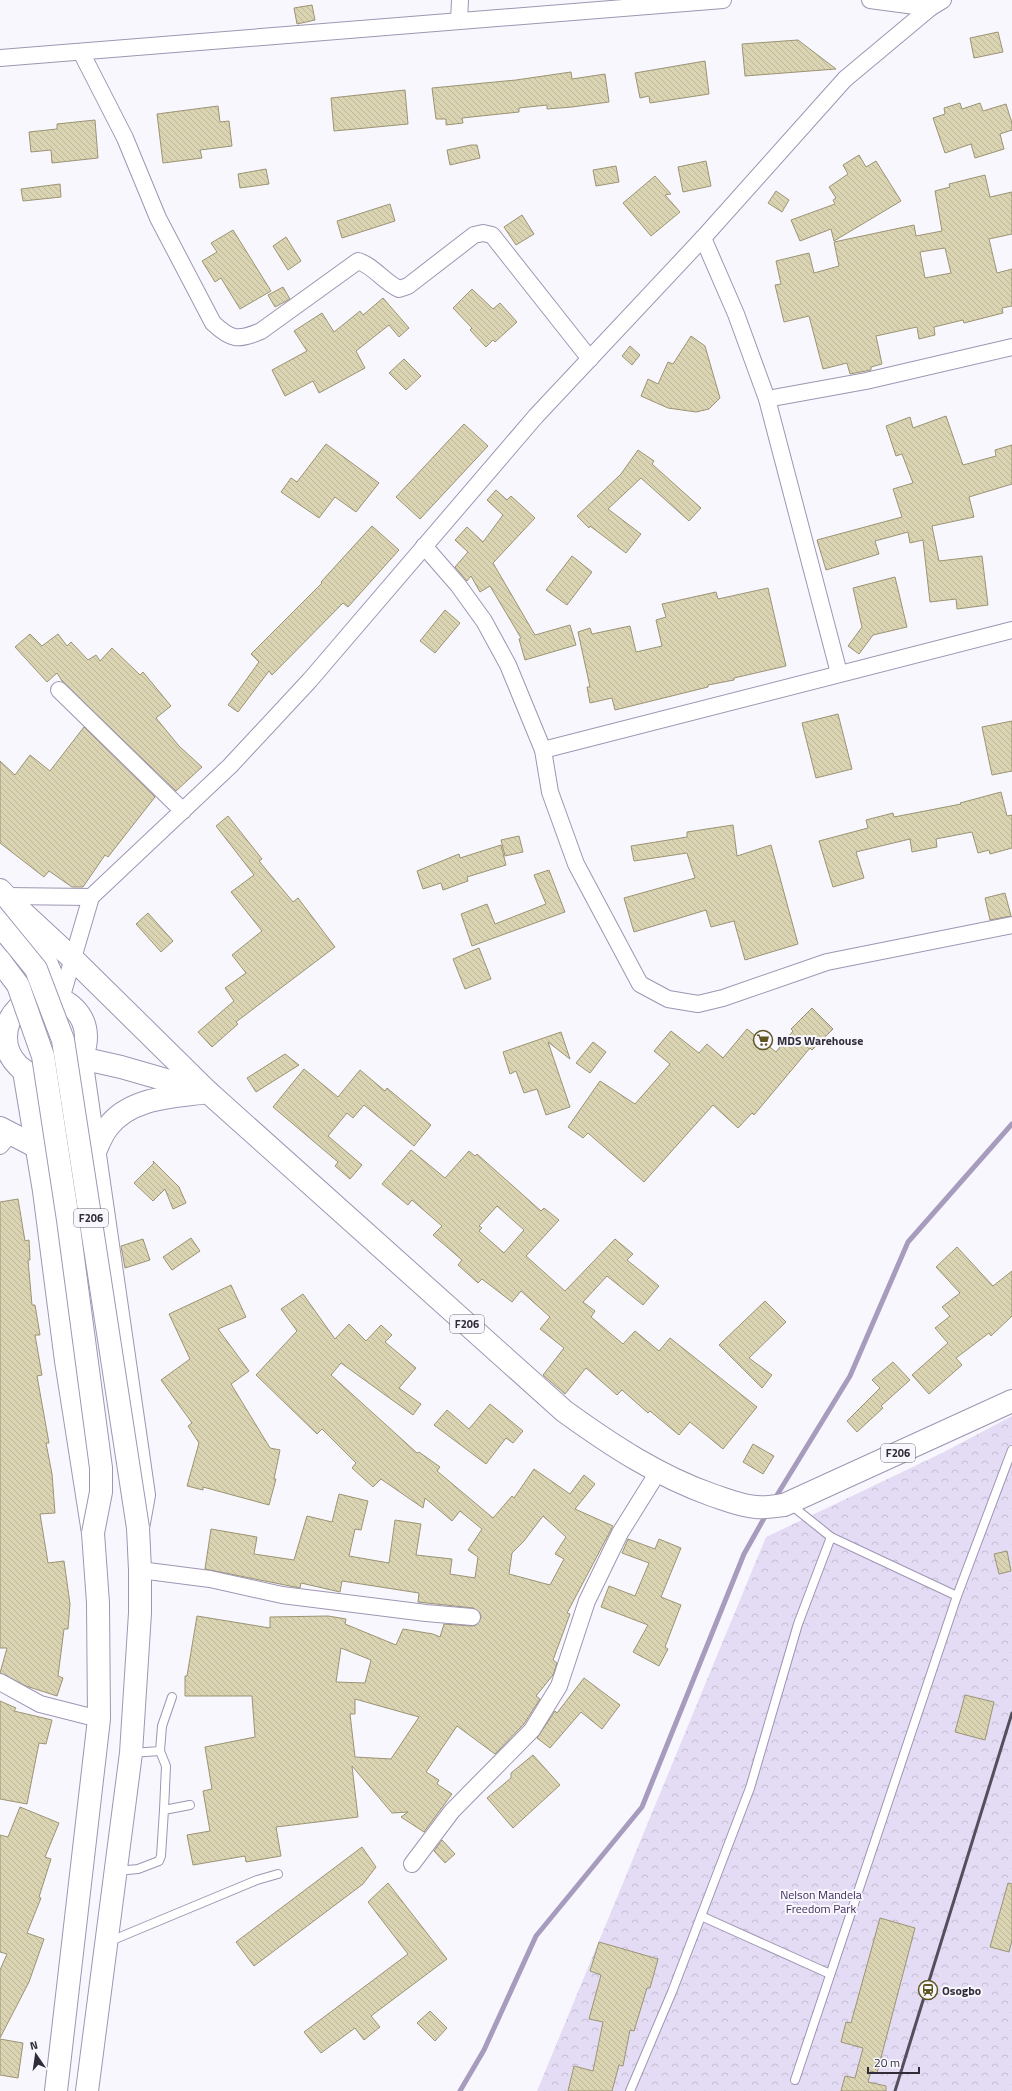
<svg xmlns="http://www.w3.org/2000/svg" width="1012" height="2091" viewBox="0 0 1012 2091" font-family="'Titillium Web',sans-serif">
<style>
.park{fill:url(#park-crowns)}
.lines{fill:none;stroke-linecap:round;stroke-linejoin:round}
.stream{stroke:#a89cbe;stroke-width:5}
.building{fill:url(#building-back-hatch);stroke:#9b9474;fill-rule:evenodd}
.service-casing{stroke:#9f95b3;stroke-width:10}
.minor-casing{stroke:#9f95b3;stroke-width:18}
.primary-casing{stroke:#9f95b3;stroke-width:24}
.service{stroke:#fff;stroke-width:8}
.minor{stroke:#fff;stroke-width:16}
.primary{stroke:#fff;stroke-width:22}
.rail{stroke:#534f5b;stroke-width:3}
.primary-bridge-casing{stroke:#9f95b3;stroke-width:24;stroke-linecap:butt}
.primary-bridge{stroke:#fff;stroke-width:22}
.labels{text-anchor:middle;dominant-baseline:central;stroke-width:4;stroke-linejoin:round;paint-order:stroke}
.shield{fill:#f9f7fe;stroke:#6d6974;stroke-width:1}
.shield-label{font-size:11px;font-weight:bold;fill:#312c39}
.poi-label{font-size:12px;font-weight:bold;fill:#312c39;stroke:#f9f7fe;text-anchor:start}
.park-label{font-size:12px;fill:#412e5c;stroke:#f9f7fe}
</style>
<defs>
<pattern id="park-crowns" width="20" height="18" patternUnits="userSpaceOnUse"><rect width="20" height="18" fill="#e4dcf5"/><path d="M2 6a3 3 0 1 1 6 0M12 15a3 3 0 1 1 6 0" fill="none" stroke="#c4bdd3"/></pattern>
<pattern id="building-back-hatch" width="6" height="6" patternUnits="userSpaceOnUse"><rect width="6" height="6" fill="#dad4b2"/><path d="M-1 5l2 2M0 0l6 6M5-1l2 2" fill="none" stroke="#bcb69a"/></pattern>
</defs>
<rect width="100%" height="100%" fill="#f9f7fe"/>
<!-- park -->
<polygon class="park" points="1012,1416 1012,2091 537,2091 766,1537 942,1453"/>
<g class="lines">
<!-- stream -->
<g class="stream">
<polyline points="774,1500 850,1376 908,1242 1012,1124"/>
<polyline points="460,2091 484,2050 536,1936 642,1807 744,1554 767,1513"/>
</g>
</g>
<!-- building -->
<g class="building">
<polygon points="312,5 315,20 297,24 294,8"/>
<polygon points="998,32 1003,52 974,58 970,38"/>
<polygon points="798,40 836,69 745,76 742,44"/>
<polygon points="705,61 709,94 650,103 649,96 640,98 635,73"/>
<polygon points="571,72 572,79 605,74 609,102 572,107 547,109 547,105 519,108 519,112 462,118 463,123 446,125 446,119 436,119 432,88 516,80"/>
<polygon points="405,90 408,124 334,131 331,98"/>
<polygon points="960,103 962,109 980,103 983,111 1006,104 1012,123 1012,130 1000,134 1004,149 975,158 971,144 945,153 933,118 945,114 944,108"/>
<polygon points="218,106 220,122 229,121 232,146 200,150 202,158 163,163 157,114"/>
<polygon points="95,120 98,158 52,163 51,150 31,152 29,132 57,129 57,124"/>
<polygon points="471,145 477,145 480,158 450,165 447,150"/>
<polygon points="859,155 866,167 876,161 901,201 834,241 831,229 800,241 791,220 835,204 833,200 836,198 829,187 848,174 843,165"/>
<polygon points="706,161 711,186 683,192 678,167"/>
<polygon points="616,166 619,182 596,186 593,170"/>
<polygon points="266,169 269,184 240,188 238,174"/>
<path d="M985,175L990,197L1012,192V234L989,239L997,273L1012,269V306L1002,308L1003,313L964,323L963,320L934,327L935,335L919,339L917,327L876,336L882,364L871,367V370L850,374L847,363L823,369L809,316L784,322L775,285L781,284L776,261L809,253L814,273L839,266L834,242L914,225L916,236L942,231L935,191L950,187L949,184ZM945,248L951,273L925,278L920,252Z"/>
<polygon points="655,176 671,194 665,195 680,212 651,236 623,203"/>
<polygon points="60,184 61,197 23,201 21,189"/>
<polygon points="776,191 789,200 782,212 768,203"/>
<polygon points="390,204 395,221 342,238 337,221"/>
<polygon points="522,215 534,234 516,245 504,227"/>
<polygon points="233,230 271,291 240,309 221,278 215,282 202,261 217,252 211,243"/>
<polygon points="286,237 301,261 288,270 273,246"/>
<polygon points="283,287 290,299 275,307 268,295"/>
<polygon points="472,289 493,309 500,303 517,322 495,342 493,340 486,347 470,330 472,328 453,308"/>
<polygon points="383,298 409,328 399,337 389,325 356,351 365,368 319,393 313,381 285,396 272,370 307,351 294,331 322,313 334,332 360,311 363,315"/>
<polygon points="691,336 705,346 720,398 709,409 696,412 668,408 641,396 648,379 658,384 668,362 673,364"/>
<polygon points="630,346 640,355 632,365 622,356"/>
<polygon points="404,359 421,376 406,390 389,373"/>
<polygon points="946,416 963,465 996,456 995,450 1012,445 1012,484 969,497 974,517 932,526 939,561 982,556 988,605 957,609 956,599 930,602 923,540 910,543 908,532 875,541 879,554 826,570 817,540 902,517 893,489 913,483 902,454 896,456 886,426 910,417 913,428"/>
<polygon points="464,424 488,446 420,519 396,497"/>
<polygon points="326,444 379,483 356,512 335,497 319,518 281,492 291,478 297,482"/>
<polygon points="638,450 654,461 652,464 701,508 689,521 641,478 608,509 641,534 626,553 590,526 589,528 577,516 621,474"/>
<polygon points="496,490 507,500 511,496 535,518 493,563 535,635 570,625 576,645 525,660 519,639 521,638 490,586 480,592 471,576 467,581 455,567 468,552 455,540 467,527 483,542 503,515 487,500"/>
<polygon points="372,526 399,550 348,607 343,603 272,675 269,671 238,712 228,705 259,662 251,654 322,583 321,582"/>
<polygon points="572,556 592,572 567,605 546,590"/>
<polygon points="895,577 907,627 873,635 859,654 848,646 862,627 853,588"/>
<polygon points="768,588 786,666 734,678 734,680 708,685 708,687 615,710 612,698 590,703 587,687 590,687 578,632 590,628 592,634 630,626 636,652 662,646 656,620 666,617 662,604 716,592 718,599"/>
<polygon points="445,610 460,623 435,653 420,641"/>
<polygon points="30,634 42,646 58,634 67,646 71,642 88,660 96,655 100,661 112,648 140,675 143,672 171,706 156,718 179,746 202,767 176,791 62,681 57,673 47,682 15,647"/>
<polygon points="838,714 852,769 816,778 802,723"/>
<polygon points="1012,721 1012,771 992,775 982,727"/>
<polygon points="84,727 155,797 108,857 105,855 83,887 72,887 49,871 44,877 0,843 0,761 15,775 30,755 50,771"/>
<polygon points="1001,792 1007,816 1012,815 1012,848 990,854 989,850 978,853 972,832 936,839 937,847 912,852 910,839 856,852 864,878 833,887 819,841 868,828 866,820 893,813 894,817 961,804 960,803"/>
<polygon points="228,816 262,859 259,861 293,902 298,898 335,947 236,1022 238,1024 212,1047 198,1032 234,1001 225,988 246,973 232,955 262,931 231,892 254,875 216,826"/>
<polygon points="733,825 737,856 771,845 798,944 745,960 734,921 711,927 706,910 634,932 624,898 695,878 687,853 634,861 631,846 687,837 687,832"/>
<polygon points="519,836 523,852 505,856 501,840"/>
<polygon points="501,845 506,865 467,877 468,881 443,890 441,883 423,889 417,871 459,854 460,858"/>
<polygon points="549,870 565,912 472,946 461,914 487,904 495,924 546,904 534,875"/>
<polygon points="1005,893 1011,916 990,920 985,898"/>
<polygon points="148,913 173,941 161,952 136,924"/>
<polygon points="479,948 491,979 465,989 453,959"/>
<polygon points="812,1008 833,1029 812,1050 810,1048 754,1115 752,1113 738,1128 713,1105 644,1182 588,1133 583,1138 568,1127 600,1081 635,1104 670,1064 654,1051 671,1031 699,1053 707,1044 723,1058 747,1029 776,1052 793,1031 791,1029"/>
<polygon points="561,1032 570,1059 548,1042 570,1107 546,1115 537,1089 524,1093 516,1071 510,1074 503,1052"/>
<polygon points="593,1042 606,1052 590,1073 576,1063"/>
<polygon points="285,1054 299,1065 256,1092 247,1078"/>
<polygon points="304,1069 338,1097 360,1070 385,1091 387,1088 431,1125 414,1146 364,1105 353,1118 347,1113 328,1136 362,1165 350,1179 335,1166 338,1162 273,1107"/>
<path d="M411,1150L445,1178L469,1151L475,1156L477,1154L541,1211L544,1208L559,1220L526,1256L565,1291L615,1239L633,1254L627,1260L659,1286L643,1305L607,1276L583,1302L595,1311L591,1317L623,1344L635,1331L659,1351L670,1338L757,1407L723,1449L690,1422L679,1435L650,1411L648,1413L622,1390L617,1395L586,1368L565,1394L543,1375L564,1348L540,1329L550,1317L521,1291L512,1302L482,1279L478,1283L458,1265L462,1260L433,1235L442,1226L412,1200L408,1205L382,1184ZM497,1206L524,1230L504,1253L479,1231L482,1228L479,1226Z"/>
<polygon points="153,1161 179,1187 186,1203 173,1209 165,1189 153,1201 134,1183 154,1163"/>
<polygon points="18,1199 25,1241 29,1240 30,1260 28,1260 32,1305 35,1305 40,1335 35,1335 42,1375 37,1376 49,1443 46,1443 52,1474 55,1513 40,1514 48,1563 64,1561 70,1604 68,1629 64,1629 58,1676 63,1678 57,1696 26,1686 0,1673 7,1648 0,1648 0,1202"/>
<polygon points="191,1238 200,1251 172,1270 163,1257"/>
<polygon points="143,1239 150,1260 125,1268 121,1246"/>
<polygon points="957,1247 993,1286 1012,1271 1012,1316 991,1336 989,1333 956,1358 962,1365 929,1394 912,1375 948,1343 935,1328 950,1316 942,1307 960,1293 936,1267"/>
<polygon points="231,1285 246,1317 218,1329 249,1371 231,1384 270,1448 280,1450 274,1479 276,1479 269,1505 203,1487 203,1490 187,1486 199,1443 188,1426 192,1423 161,1380 190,1359 169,1314"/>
<path d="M303,1294L335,1339L349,1324L366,1341L381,1325L392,1335L385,1342L416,1368L399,1388L421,1404L413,1415L341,1363L331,1375L417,1453L419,1452L440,1467L437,1471L493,1518L512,1496L514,1498L534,1469L570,1494L584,1475L595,1484L575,1509L613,1526L567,1613L570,1614L553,1660L557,1663L553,1675L536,1696L540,1699L524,1724L495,1754L457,1726L426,1772L439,1780L437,1784L452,1794L424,1832L401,1817L408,1812L392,1813L352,1766L358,1817L276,1827L281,1856L246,1862L245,1856L193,1865L187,1835L210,1831L203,1791L212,1789L205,1747L255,1737L252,1696H185V1676H187L197,1616L270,1628V1617L328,1616L346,1619L345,1624L396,1645L403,1629L433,1634L440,1637L444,1624L472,1626L476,1625L481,1618L480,1613L473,1608L418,1602L419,1593L342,1581L340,1592L301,1583L300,1588L205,1569L211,1529L257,1537L254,1554L294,1560L307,1516L332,1522L339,1494L368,1501L361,1530L355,1529L349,1556L389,1563L395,1520L421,1524L416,1555L452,1559L450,1574L475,1578L478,1557L468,1550L482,1529L460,1511L452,1521L425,1498L423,1508L381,1479L373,1487L352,1468L356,1463L322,1429L317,1434L256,1375L297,1331L281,1309ZM543,1516L566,1537L555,1554L564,1559L550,1585L509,1574L512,1553L524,1541ZM341,1648L371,1660L365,1683L336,1682ZM355,1699L419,1717L391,1759L355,1757L350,1714H355Z"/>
<polygon points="765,1301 786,1322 749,1358 772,1375 762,1388 719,1345"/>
<polygon points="893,1362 910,1380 881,1406 883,1408 857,1432 847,1421 880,1388 872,1380"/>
<polygon points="490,1404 523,1431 513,1443 506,1438 486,1464 434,1425 447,1410 469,1429"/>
<polygon points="753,1444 774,1456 763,1474 743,1462"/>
<polygon points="628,1539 655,1549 659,1539 681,1548 661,1597 681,1605 665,1647 668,1649 659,1666 633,1652 648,1625 601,1607 609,1586 635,1596 649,1563 622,1553"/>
<polygon points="1007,1551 1011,1571 999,1574 994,1554"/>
<polygon points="584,1678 620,1705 602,1729 581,1712 550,1748 537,1738 555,1711 557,1713"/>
<polygon points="965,1695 994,1702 985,1740 955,1732"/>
<polygon points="0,1701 16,1708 14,1711 52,1720 46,1744 39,1743 27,1804 0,1799"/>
<polygon points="533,1755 560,1785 513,1828 487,1798 511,1778 511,1773"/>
<polygon points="20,1807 59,1823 45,1857 51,1859 39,1897 41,1898 27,1933 44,1939 29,1982 0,2038 0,1970 7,1954 0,1952 0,1835 8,1837"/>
<polygon points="442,1840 455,1854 445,1863 434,1851"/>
<polygon points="362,1847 376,1867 363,1884 254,1966 236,1942"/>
<polygon points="388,1883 447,1959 371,2016 380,2027 364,2040 355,2028 321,2053 304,2032 408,1954 368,1902"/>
<polygon points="1008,1883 1012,1884 1012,1940 1009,1952 990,1947"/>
<polygon points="880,1918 915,1928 877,2073 871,2071 868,2082 886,2086 886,2091 841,2091 845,2076 855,2078 863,2048 841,2042 846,2022 851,2023"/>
<polygon points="599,1942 658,1959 650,1988 647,1988 634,2031 630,2030 623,2066 619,2065 612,2091 568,2091 574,2066 593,2071 603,2022 589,2019 601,1975 590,1971"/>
<polygon points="430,2011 447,2028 435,2041 417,2023"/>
<polygon points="0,2039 23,2043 18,2078 0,2075"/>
</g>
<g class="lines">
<!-- service casing -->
<g class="service-casing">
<g id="service">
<polyline points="791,1505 831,1537 957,1596"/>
<polyline points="160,1751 166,1766 164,1810"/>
<polyline points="132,1753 160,1751 162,1726 172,1697"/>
<polyline points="117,1871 138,1869 159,1861 161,1856 164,1810 190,1805"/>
<polyline points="701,1916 830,1974"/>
<polyline points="108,1942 257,1880 278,1874"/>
<polyline points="795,2080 957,1596 1012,1450"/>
<polyline points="630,2091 672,1992 750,1788 798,1624 831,1537"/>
</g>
</g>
<!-- minor casing -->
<g class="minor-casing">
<g id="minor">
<polyline points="870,0 930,8"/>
<polyline points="459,21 460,0"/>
<path d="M81,52L125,138L158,218L213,323C231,340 238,341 261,331L358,261C374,266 384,282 399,289L408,286L474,235L483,233L492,235L590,359"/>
<polyline points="0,58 723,0"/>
<polyline points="703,238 736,314 767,399 839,673"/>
<polyline points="767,399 866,381 1012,347"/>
<polyline points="424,546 458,585 484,621 508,665 543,750 550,792 576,864 640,984 668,999 698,1004 723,998 827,962 1012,925"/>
<polyline points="59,690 183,811"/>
<polyline points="543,750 1012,630"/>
<polyline points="6,896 91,897"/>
<polyline points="61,999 91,897 230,766 310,680 536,416 703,238 845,79 930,8 943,0"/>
<polyline points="0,1146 11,1133"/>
<polyline points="140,1570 210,1579 282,1595 426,1613 472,1617"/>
<polyline points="0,1682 40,1704 99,1719"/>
<polyline points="412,1864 452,1811 532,1730 559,1686 587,1601 620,1533 658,1472"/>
</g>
</g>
<!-- primary casing -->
<g class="primary-casing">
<g id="primary">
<path d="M0,890C32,921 45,959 61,999"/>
<path d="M19,909L73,959L208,1092L564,1411C611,1445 658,1476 712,1495C727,1500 741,1506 756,1507C765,1508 775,1506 784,1505L1012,1401"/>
<circle cx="46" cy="1037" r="40"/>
<polyline points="81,1058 144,1495 138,1528 140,1570 140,1613 131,1753 87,2091"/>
<polyline points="81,1058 121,1067 201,1090"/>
<polyline points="24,1071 44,1191 66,1361 93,1533 98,1603 99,1719 56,2091"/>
<polyline points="0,1128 37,1147"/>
<path d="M94,1154C98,1145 102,1134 108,1127C130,1097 174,1097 208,1092"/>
</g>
</g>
<!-- service -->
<use href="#service" class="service"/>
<!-- minor -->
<use href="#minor" class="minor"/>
<!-- primary -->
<use href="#primary" class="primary"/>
<!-- rail -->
<polyline class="rail" points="895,2091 1012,1713"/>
<!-- primary-bridge casing -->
<g class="primary-bridge-casing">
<g id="primary-bridge">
<polyline points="0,925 36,969 63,1040 138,1528"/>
<polyline points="0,961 18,985 43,1056 68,1220 101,1468 101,1492 93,1533"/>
</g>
</g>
<!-- primary-bridge -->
<use href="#primary-bridge" class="primary-bridge"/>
</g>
<!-- icons -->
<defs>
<g id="supermarket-ring" transform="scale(1)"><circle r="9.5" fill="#f9f7fe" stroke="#605622" stroke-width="1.5"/><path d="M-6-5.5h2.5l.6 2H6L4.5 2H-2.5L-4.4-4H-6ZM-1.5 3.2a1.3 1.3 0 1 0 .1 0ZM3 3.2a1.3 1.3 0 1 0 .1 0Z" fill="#605622"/></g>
<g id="station-ring" transform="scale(1)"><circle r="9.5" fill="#f9f7fe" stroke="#605622" stroke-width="1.5"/><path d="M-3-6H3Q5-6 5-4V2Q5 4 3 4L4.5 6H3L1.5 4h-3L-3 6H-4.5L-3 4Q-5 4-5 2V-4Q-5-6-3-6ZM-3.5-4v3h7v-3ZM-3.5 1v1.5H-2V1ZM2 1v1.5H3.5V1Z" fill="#605622"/></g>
</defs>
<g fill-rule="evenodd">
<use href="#supermarket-ring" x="763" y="1040"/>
<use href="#station-ring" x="928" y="1990"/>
</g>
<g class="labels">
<!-- shield labels -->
<g class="shield">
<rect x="74" y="1209" width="34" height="18" rx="3"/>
<rect x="450" y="1315" width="34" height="18" rx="3"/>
<rect x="881" y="1444" width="34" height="18" rx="3"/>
</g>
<g class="shield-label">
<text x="91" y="1218">F206</text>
<text x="467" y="1324">F206</text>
<text x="898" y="1453">F206</text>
</g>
<!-- poi labels -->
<g class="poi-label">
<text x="777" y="1040">MDS Warehouse</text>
<text x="942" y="1990">Osogbo</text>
</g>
<!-- park labels -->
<g class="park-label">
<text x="821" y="1894">Nelson Mandela<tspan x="821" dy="14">Freedom Park</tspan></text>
</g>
</g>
<!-- north arrow -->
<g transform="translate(36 2055) rotate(347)" stroke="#f9f7fe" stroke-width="3" paint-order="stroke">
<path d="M0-3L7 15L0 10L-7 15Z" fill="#312c39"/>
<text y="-6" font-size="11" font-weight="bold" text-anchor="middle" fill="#312c39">N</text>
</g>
<!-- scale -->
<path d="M868 2067v6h51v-6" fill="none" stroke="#312c39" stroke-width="2"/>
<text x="874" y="2067" font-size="12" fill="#312c39" stroke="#f9f7fe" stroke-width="3" paint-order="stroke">20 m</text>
</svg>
